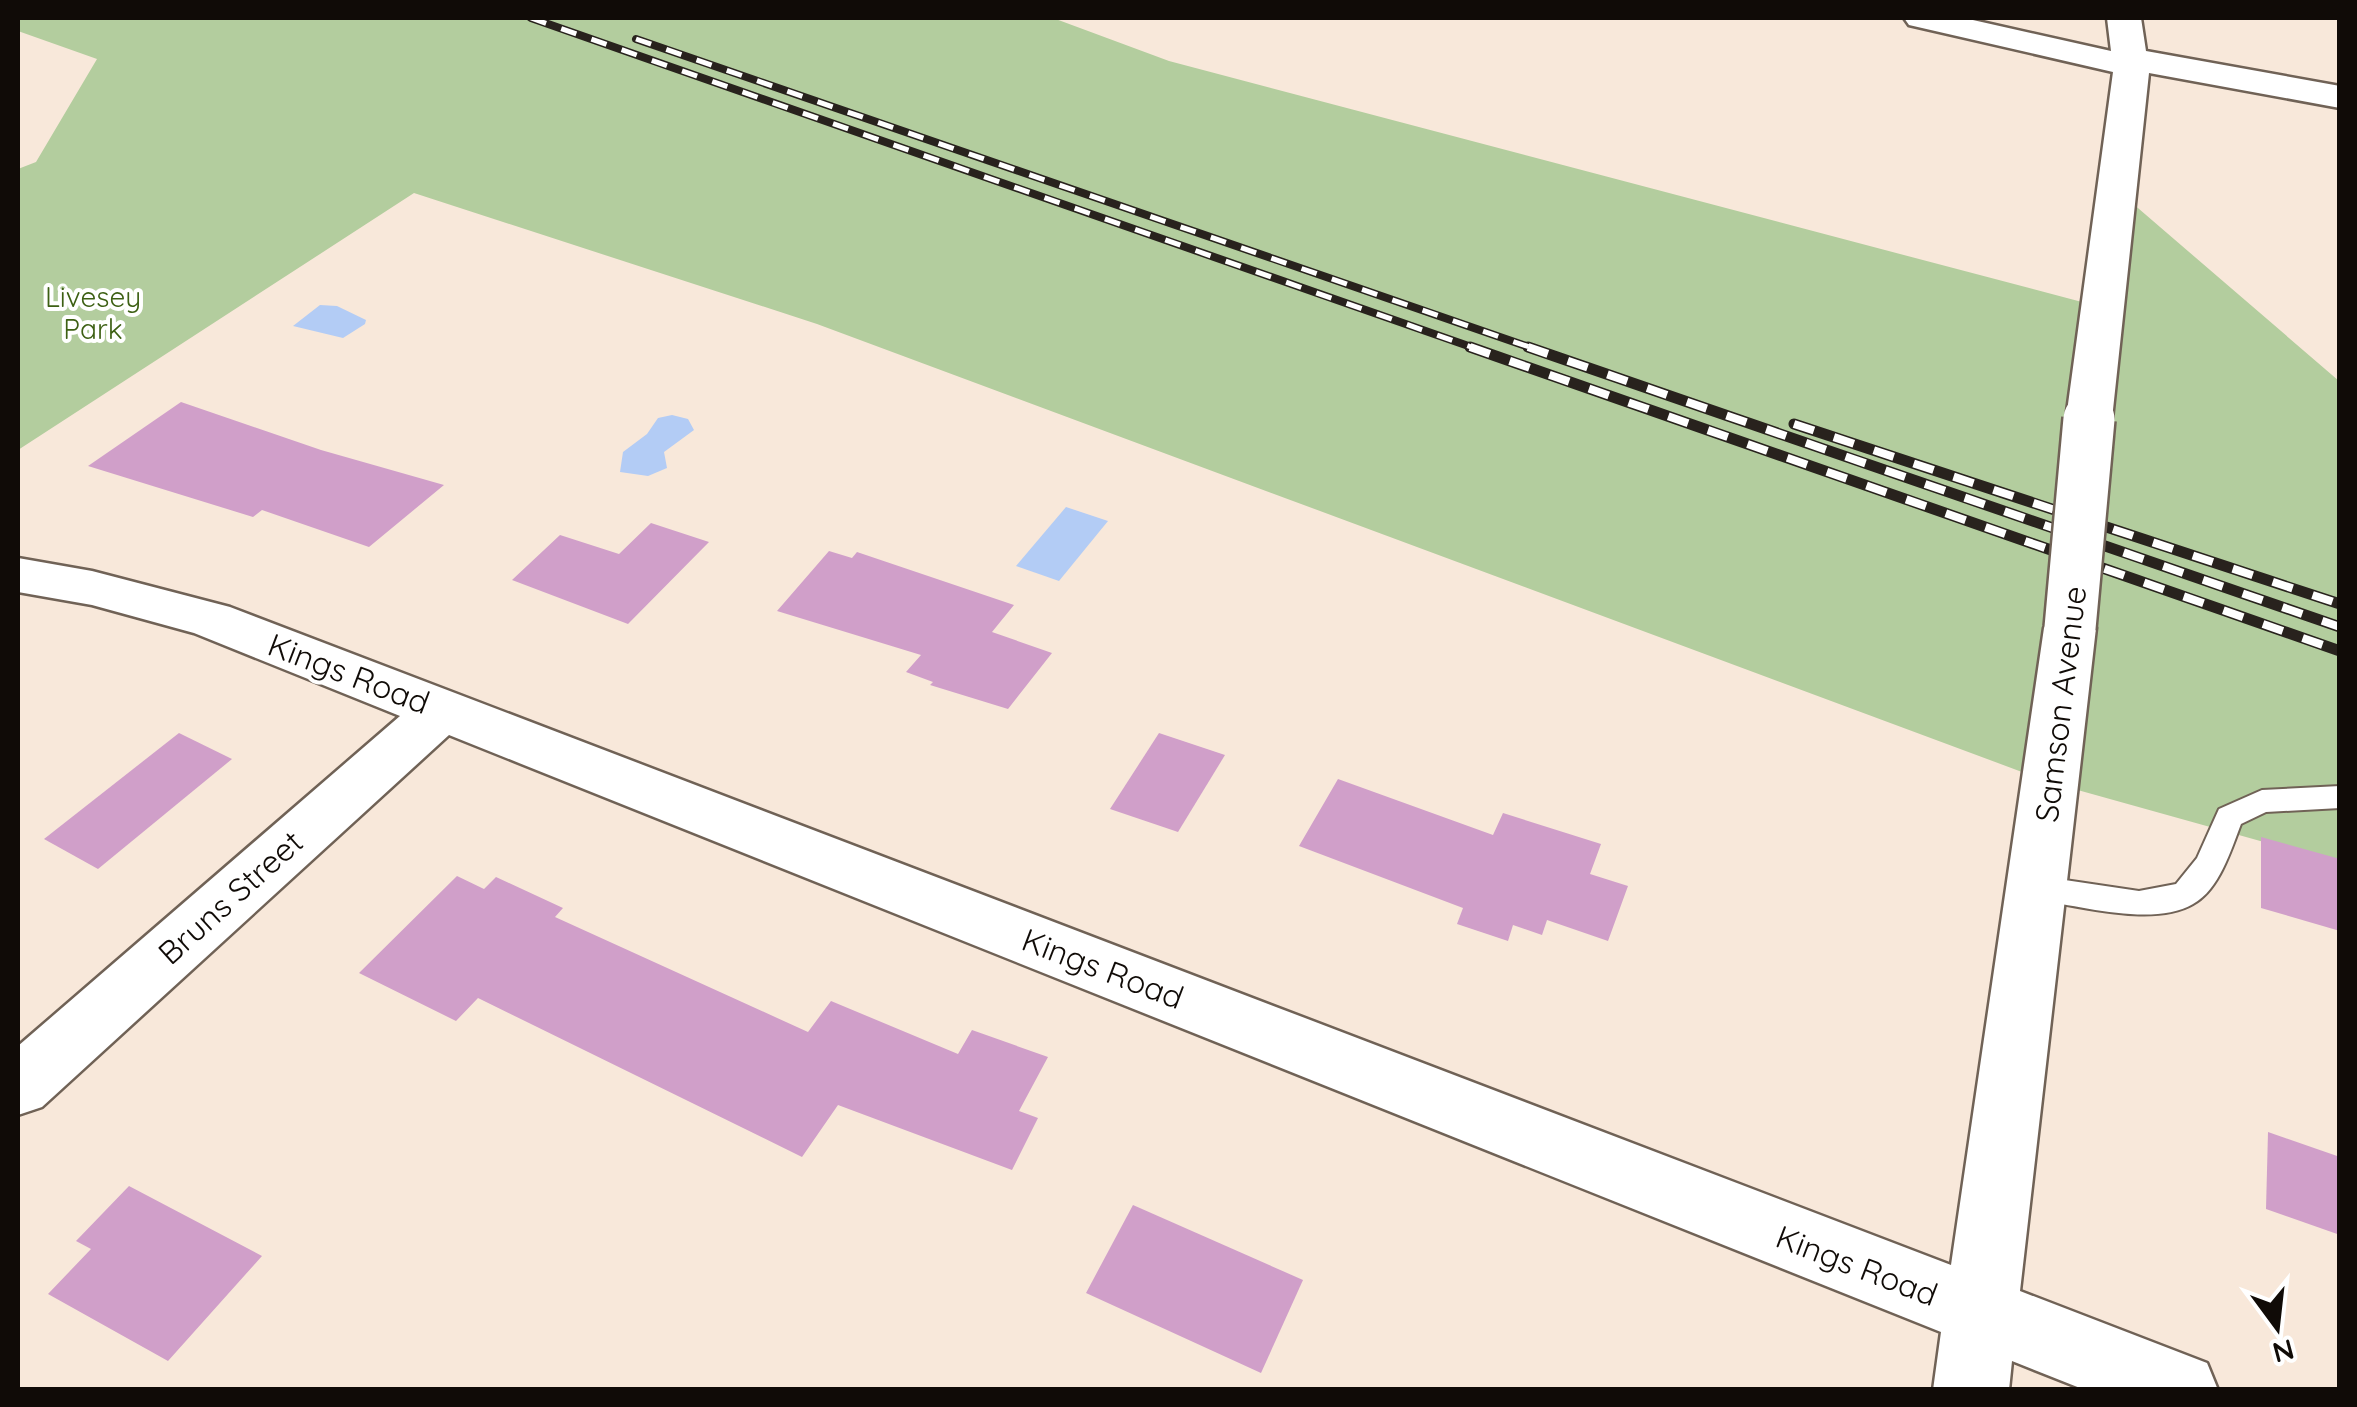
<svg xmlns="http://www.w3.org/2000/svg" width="2357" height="1407" viewBox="0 0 2357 1407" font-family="Quicksand,sans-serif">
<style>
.green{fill:#b3cd9e}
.water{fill:#b3ccf5}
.building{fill:#d09fc9}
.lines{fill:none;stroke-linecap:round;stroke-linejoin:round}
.service-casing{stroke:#706256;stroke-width:4}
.minor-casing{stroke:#706256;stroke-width:5}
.service{fill:#fff;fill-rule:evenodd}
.minor{fill:#fff;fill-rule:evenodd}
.rail-far1-casing{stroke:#28221d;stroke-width:8}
.rail-casing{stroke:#28221d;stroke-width:11}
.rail-far1{stroke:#fff;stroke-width:5;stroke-dasharray:16;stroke-linecap:butt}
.rail{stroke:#fff;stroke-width:8;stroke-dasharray:21;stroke-linecap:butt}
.minor-bridge-casing{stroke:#706256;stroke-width:56;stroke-linecap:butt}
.minor-bridge{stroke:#fff;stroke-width:51}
.labels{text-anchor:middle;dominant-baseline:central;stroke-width:8;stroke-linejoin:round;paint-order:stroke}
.far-park-label{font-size:28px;fill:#3d6014;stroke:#fff}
.street-label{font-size:32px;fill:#100b07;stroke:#fff}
</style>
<rect width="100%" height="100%" fill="#f8e8da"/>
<!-- green -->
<polygon class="green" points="18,18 1053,18 1169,61 2097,306 2117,190 2339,381 2339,863 2049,782 817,324 414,193 18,450 18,169 36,162 97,59 18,31"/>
<!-- water -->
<g class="water">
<polygon points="320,305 337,306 366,320 365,324 343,338 293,326"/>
<polygon points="672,415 688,419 694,430 664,452 667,468 648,476 620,472 623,452 647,434 658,418"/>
<polygon points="1066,507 1108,521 1059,581 1016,566"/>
</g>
<!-- building -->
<g class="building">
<polygon points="181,402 321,450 444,485 369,547 262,510 253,517 88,466"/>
<polygon points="651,523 709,542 628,624 512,580 560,535 619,554"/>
<polygon points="829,551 852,558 857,552 1014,605 992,632 1052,653 1008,709 930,685 933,682 906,672 921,655 777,611"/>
<polygon points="179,733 232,759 98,869 44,839"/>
<polygon points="1159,733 1225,755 1178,832 1110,809"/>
<polygon points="1338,779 1493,835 1503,813 1601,844 1590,874 1628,886 1608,941 1547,920 1542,935 1513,925 1508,941 1457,924 1463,908 1299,846"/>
<polygon points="2261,837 2340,859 2340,931 2261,908"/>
<polygon points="457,876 484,889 496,877 563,908 555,917 808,1032 831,1001 958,1054 972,1030 1048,1057 1019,1111 1038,1118 1012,1170 838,1105 802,1157 478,998 456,1021 359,973"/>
<polygon points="2268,1132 2340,1157 2340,1235 2266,1209"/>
<polygon points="129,1186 262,1256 168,1361 48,1294 91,1249 76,1241"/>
<polygon points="1133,1205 1303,1280 1261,1373 1086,1293"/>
</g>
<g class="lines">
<!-- service casing -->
<g class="service-casing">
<path id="service" d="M2340,786V808L2266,812L2241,824C2231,850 2219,890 2193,904C2154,927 2081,906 2038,900L2027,896L2023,888L2027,880L2038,876L2139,891L2176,884L2197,858L2219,809L2262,790Z"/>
</g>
<!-- minor casing -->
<g class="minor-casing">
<g id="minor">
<polygon points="1904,18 1964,18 2111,51 2107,18 2141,18 2146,51 2340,86 2340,108 2149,73 2112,419 2105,429 2089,433 2073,429 2066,419 2113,72 1909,25"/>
<polygon points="18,558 92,571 230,607 1951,1265 2044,628 2051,615 2070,610 2089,615 2096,628 2020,1291 2207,1363 2218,1390 2085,1390 2012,1361 2009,1390 1933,1390 1941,1332 449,735 42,1107 18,1115 18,1046 400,716 194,633 92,605 18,592"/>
</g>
</g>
<!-- service -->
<use href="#service" class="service"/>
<!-- minor -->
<use href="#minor" class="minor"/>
<!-- rail-far1 casing -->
<g class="rail-far1-casing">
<g id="rail-far1">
<polyline points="531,18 1477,349"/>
<polyline points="636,39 1535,349"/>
</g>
</g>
<!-- rail casing -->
<g class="rail-casing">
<g id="rail">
<polyline points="1470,347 2340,651"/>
<polyline points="1528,347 2340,627"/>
<polyline points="1794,424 2340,604"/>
</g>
</g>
<!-- rail-far1 -->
<use href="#rail-far1" class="rail-far1"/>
<!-- rail -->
<use href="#rail" class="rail"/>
<!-- minor-bridge casing -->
<g class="minor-bridge-casing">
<polyline id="minor-bridge" points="2070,628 2089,419"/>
</g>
<!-- minor-bridge -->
<use href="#minor-bridge" class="minor-bridge"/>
</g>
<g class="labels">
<!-- far-park labels -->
<g class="far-park-label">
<text x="93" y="296">Livesey<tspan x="93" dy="32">Park</tspan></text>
</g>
<!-- street labels -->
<g class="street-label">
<text transform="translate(349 673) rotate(21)">Kings Road</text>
<text transform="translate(2060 704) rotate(-83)">Samson Avenue</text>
<text transform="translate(230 897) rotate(-42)">Bruns Street</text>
<text transform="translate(1103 968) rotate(21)">Kings Road</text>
<text transform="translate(1857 1265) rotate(21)">Kings Road</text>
</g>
</g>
<!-- border -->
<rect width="2357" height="1407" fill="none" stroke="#100b07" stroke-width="40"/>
<!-- north arrow -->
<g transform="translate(2277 1327) rotate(165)" stroke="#ffffff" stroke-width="8" paint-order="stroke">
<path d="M0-8L18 38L0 25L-18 38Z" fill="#100b07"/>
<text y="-15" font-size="28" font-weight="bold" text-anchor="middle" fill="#100b07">N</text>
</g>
</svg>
